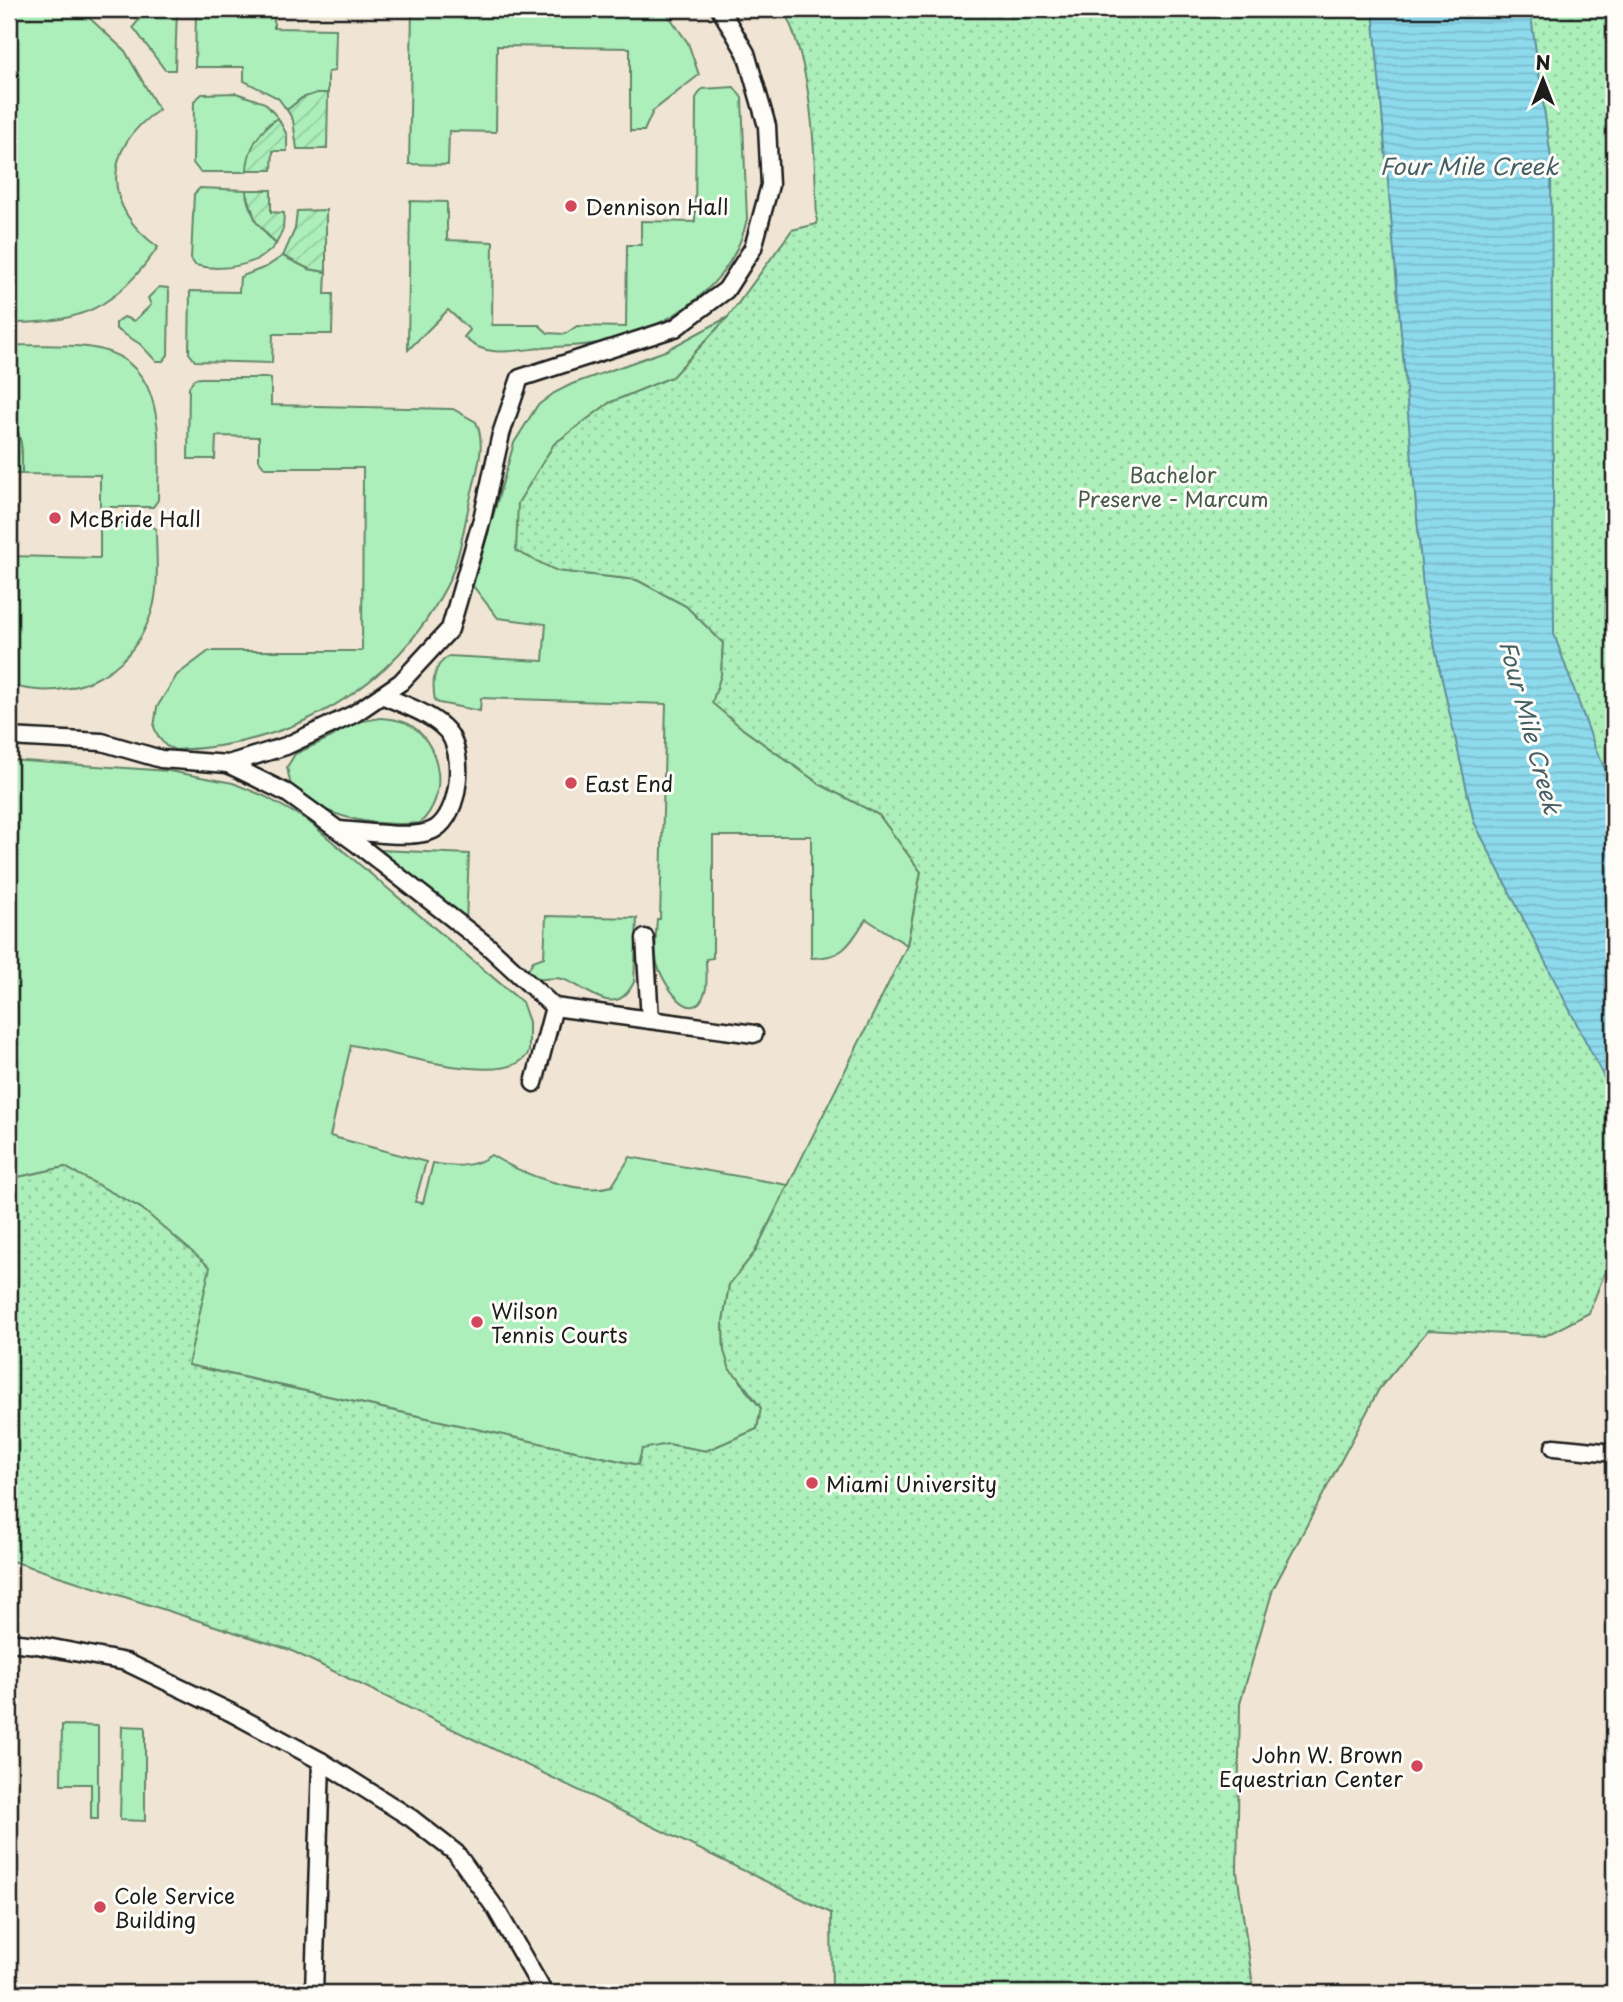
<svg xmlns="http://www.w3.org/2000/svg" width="1623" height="2002" viewBox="0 0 1623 2002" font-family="'Playpen Sans',sans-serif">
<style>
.built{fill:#f0e5d4}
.grass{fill:#acefba;stroke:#64866b;stroke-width:2}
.park{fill:url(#park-dots);stroke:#64866b;stroke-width:2}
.garden{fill:url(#garden-furrows);stroke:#64866b;stroke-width:2}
.water{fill:url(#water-rules);stroke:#608e99;stroke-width:2}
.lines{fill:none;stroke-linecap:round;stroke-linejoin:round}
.lane-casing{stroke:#1c1c1c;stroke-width:21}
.lane{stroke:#fdfcf7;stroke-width:16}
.poi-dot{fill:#d1495b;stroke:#fdfcf7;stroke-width:2.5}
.labels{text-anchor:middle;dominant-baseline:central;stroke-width:6;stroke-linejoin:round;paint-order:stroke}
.poi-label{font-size:21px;fill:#1c1c1c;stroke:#fdfcf7;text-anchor:start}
.park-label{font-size:21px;fill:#475b4b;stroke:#fdfcf7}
.water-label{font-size:23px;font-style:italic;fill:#445e65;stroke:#fdfcf7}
</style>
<defs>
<pattern id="park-dots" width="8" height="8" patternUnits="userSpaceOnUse" patternTransform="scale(1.75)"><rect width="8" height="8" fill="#acefba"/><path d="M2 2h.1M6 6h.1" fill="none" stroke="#93cc9f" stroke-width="1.8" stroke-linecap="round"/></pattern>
<pattern id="garden-furrows" width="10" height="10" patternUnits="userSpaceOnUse" patternTransform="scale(1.75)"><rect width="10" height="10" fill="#acefba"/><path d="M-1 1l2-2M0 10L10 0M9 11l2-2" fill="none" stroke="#93cc9f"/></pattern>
<pattern id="water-rules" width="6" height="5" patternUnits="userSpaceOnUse" patternTransform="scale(1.75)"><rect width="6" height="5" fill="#8ddaed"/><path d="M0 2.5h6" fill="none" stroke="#79bacb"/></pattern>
</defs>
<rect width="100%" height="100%" fill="#fdfcf7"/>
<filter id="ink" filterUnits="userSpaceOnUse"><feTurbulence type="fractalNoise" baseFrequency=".0143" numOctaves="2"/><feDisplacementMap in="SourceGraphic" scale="14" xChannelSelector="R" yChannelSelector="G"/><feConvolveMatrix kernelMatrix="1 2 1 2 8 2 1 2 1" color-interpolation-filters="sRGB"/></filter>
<g filter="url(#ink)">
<!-- built -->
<polygon class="built" points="9,9 1471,9 1614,972 1614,1993 9,1993"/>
<!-- grass -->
<g class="grass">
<path d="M9,9H77L82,11L125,51L159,110C102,147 102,208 158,247C117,307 81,324 9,323Z"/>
<polygon points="128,9 177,9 175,70 165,70 133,27 139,20"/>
<polygon points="196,9 274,9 274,28 336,29 335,71 328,72 328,93 302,98 287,110 278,98 244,81 244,67 195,67"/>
<polygon points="412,9 664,9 688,43 699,75 653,111 644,131 630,131 630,48 497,46 496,132 449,131 448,165 409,164"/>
<path d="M734,87L742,98L747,219C733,284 675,323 615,340C592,346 564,346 540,348C514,351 483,358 464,337L470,330L448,310L408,350L410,201L447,202V240L493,242L492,325H539L548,333L565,334L577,326L626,327L627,245H641V221L695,222L696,98L702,89Z"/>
<polygon points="236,93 265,103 278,118 267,125 246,172 200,172 193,163 194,101 202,94"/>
<path d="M200,188L246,190C246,208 262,232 276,244C260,266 221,272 195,265L191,259L194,194Z"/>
<polygon points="283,256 309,269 326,272 325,294 333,294 332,334 273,334 272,363 195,361 189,353 190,291 239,292 240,277 266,267"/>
<polygon points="159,287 168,288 169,291 168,355 163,361 156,361 140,344 116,329 116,323 124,317 134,321 151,305 148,298"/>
<path d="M728,317L672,377L609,403L557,571L637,580L686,606L723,643L721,675L743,729L821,785L879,815L921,872L907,945L866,919C849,945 844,958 811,958V836H713V958L706,959C706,969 708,983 705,992C692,1031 661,980 657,963C654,949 656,933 657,919H660L666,704L481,698L480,711L439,703L435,701C432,684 432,666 449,656L543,661L546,624L498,618L473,586L514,443L537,406L554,393L572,384L665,351Z"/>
<path d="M11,345C36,346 63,344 87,347C169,356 159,440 158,500L153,507H100V475L22,474C22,457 24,432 9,420Z"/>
<path d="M201,378H271V405L453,409L476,422C488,446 474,479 469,505C463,532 459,562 446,587C393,690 290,746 175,750L166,746L159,738L154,727L157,707L177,675L209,651H362L363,468H265L259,460V437L216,436L215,459H188L189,387L194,379Z"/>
<path d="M100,523H148L156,529C156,555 160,589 151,614C129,677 70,702 9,685V556L100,558Z"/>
<path d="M380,718C391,719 403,720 412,726C443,748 448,798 420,823C375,827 325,819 291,787L287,767L295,754L332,737L352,723Z"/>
<path d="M9,760L169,771L233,783L264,796L307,820L522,1002L529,1022V1051C513,1092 385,1050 351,1045L330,1136L426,1162L415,1202L423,1203L433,1163C453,1167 474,1168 491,1155C520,1173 577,1196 612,1186L630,1157L788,1185L755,1252L729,1285L723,1322L724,1351L745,1389L761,1408L757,1429L706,1451L668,1444L638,1465L188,1365L65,1167L9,1179Z"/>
<polygon points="380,850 469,854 466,921"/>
<path d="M546,916L637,918L634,982C615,1022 587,986 562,979C553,976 542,981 533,979L528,970L533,961L544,957Z"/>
<polygon points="62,1725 98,1726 98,1819 91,1819 91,1784 61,1784"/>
<polygon points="122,1726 145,1727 145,1821 120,1820"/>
</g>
<!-- park -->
<path class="park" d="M783,9H1614V1260L1610,1259L1589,1313L1545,1336L1428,1330L1379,1389L1273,1589L1240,1704L1237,1872L1254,1993H832L831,1913L290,1650L9,1560V1179L65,1167L141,1208L210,1267L188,1365L638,1465L642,1449L668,1444L706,1451L757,1429L761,1408L739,1378L730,1370L724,1351L723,1322L729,1285L755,1252L907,946L921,872L879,815L821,785L743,729L712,703L721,675L723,643L686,606L637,580L557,571L516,551L518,503L554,444L609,403L672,377L728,317L792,230L817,224C815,160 814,66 783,9Z"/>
<!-- garden -->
<g class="garden">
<polygon points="317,93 328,93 327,149 297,149 293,120 287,110 302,98"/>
<path d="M278,118L287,135V151H273L272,170H247C248,148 260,130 278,118Z"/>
<polygon points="246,190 271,190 271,212 284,213 283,229 276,244 256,222"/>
<polygon points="326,210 326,272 309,269 283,256 295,229 297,211"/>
<path d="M9,421C24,432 22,457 22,474H9Z"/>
</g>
<!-- water -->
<polygon class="water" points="1373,9 1530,9 1551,158 1554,634 1596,750 1614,787 1614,1097 1474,822 1424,599"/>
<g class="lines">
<!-- lane casing -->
<g class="lane-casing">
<g id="lane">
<polyline points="9,737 102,742 161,759 228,764 286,746 354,714 401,682 450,629 482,519 501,434 520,378 675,328 726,290 753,248 770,185 767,126 746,53 720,9"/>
<polyline points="228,764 287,793 356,843 489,947 554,1007 534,1083"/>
<path d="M339,830C364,831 415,841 435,829C460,814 466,753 447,731C431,713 403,705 382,695"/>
<polyline points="645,938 650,1020"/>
<polyline points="554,1007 754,1034"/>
<polyline points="1554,1447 1614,1453"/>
<polyline points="9,1642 37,1645 126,1662 230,1712 321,1761 411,1818 456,1853 496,1909 544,1993"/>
<polyline points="314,1993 321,1761"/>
</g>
</g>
<!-- lane -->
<use href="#lane" class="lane"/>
</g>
</g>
<!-- markers -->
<g class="poi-dot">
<circle cx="571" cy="206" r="7"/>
<circle cx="55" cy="518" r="7"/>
<circle cx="571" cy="783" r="7"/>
<circle cx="477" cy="1322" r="7"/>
<circle cx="812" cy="1483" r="7"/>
<circle cx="1417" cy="1766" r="7"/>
<circle cx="100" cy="1907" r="7"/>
</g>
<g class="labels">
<!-- poi labels -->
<g class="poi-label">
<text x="585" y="206">Dennison Hall</text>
<text x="69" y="518">McBride Hall</text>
<text x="585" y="783">East End</text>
<text x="491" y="1310">Wilson<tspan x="491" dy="24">Tennis Courts</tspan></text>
<text x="826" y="1483">Miami University</text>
<text x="1403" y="1754" text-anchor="end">John W. Brown<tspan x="1403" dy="24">Equestrian Center</tspan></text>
<text x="114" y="1895">Cole Service<tspan x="114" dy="24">Building</tspan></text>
</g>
<!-- park labels -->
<g class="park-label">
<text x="1173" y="474">Bachelor<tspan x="1173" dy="24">Preserve - Marcum</tspan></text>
</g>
<!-- water labels -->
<g class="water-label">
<text x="1469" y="165">Four Mile Creek</text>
<text transform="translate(1531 727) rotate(75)">Four Mile Creek</text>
</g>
</g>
<!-- margin -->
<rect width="1623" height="2002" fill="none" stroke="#fdfcf7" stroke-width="35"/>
<rect x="18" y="18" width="1588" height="1967" fill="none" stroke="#1c1c1c" stroke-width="2.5" filter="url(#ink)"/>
<!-- north arrow -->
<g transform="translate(1543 80)" stroke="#fdfcf7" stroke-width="5" paint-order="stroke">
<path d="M0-5L12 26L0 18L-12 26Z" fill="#1c1c1c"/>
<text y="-10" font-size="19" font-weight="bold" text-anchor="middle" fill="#1c1c1c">N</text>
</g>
</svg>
